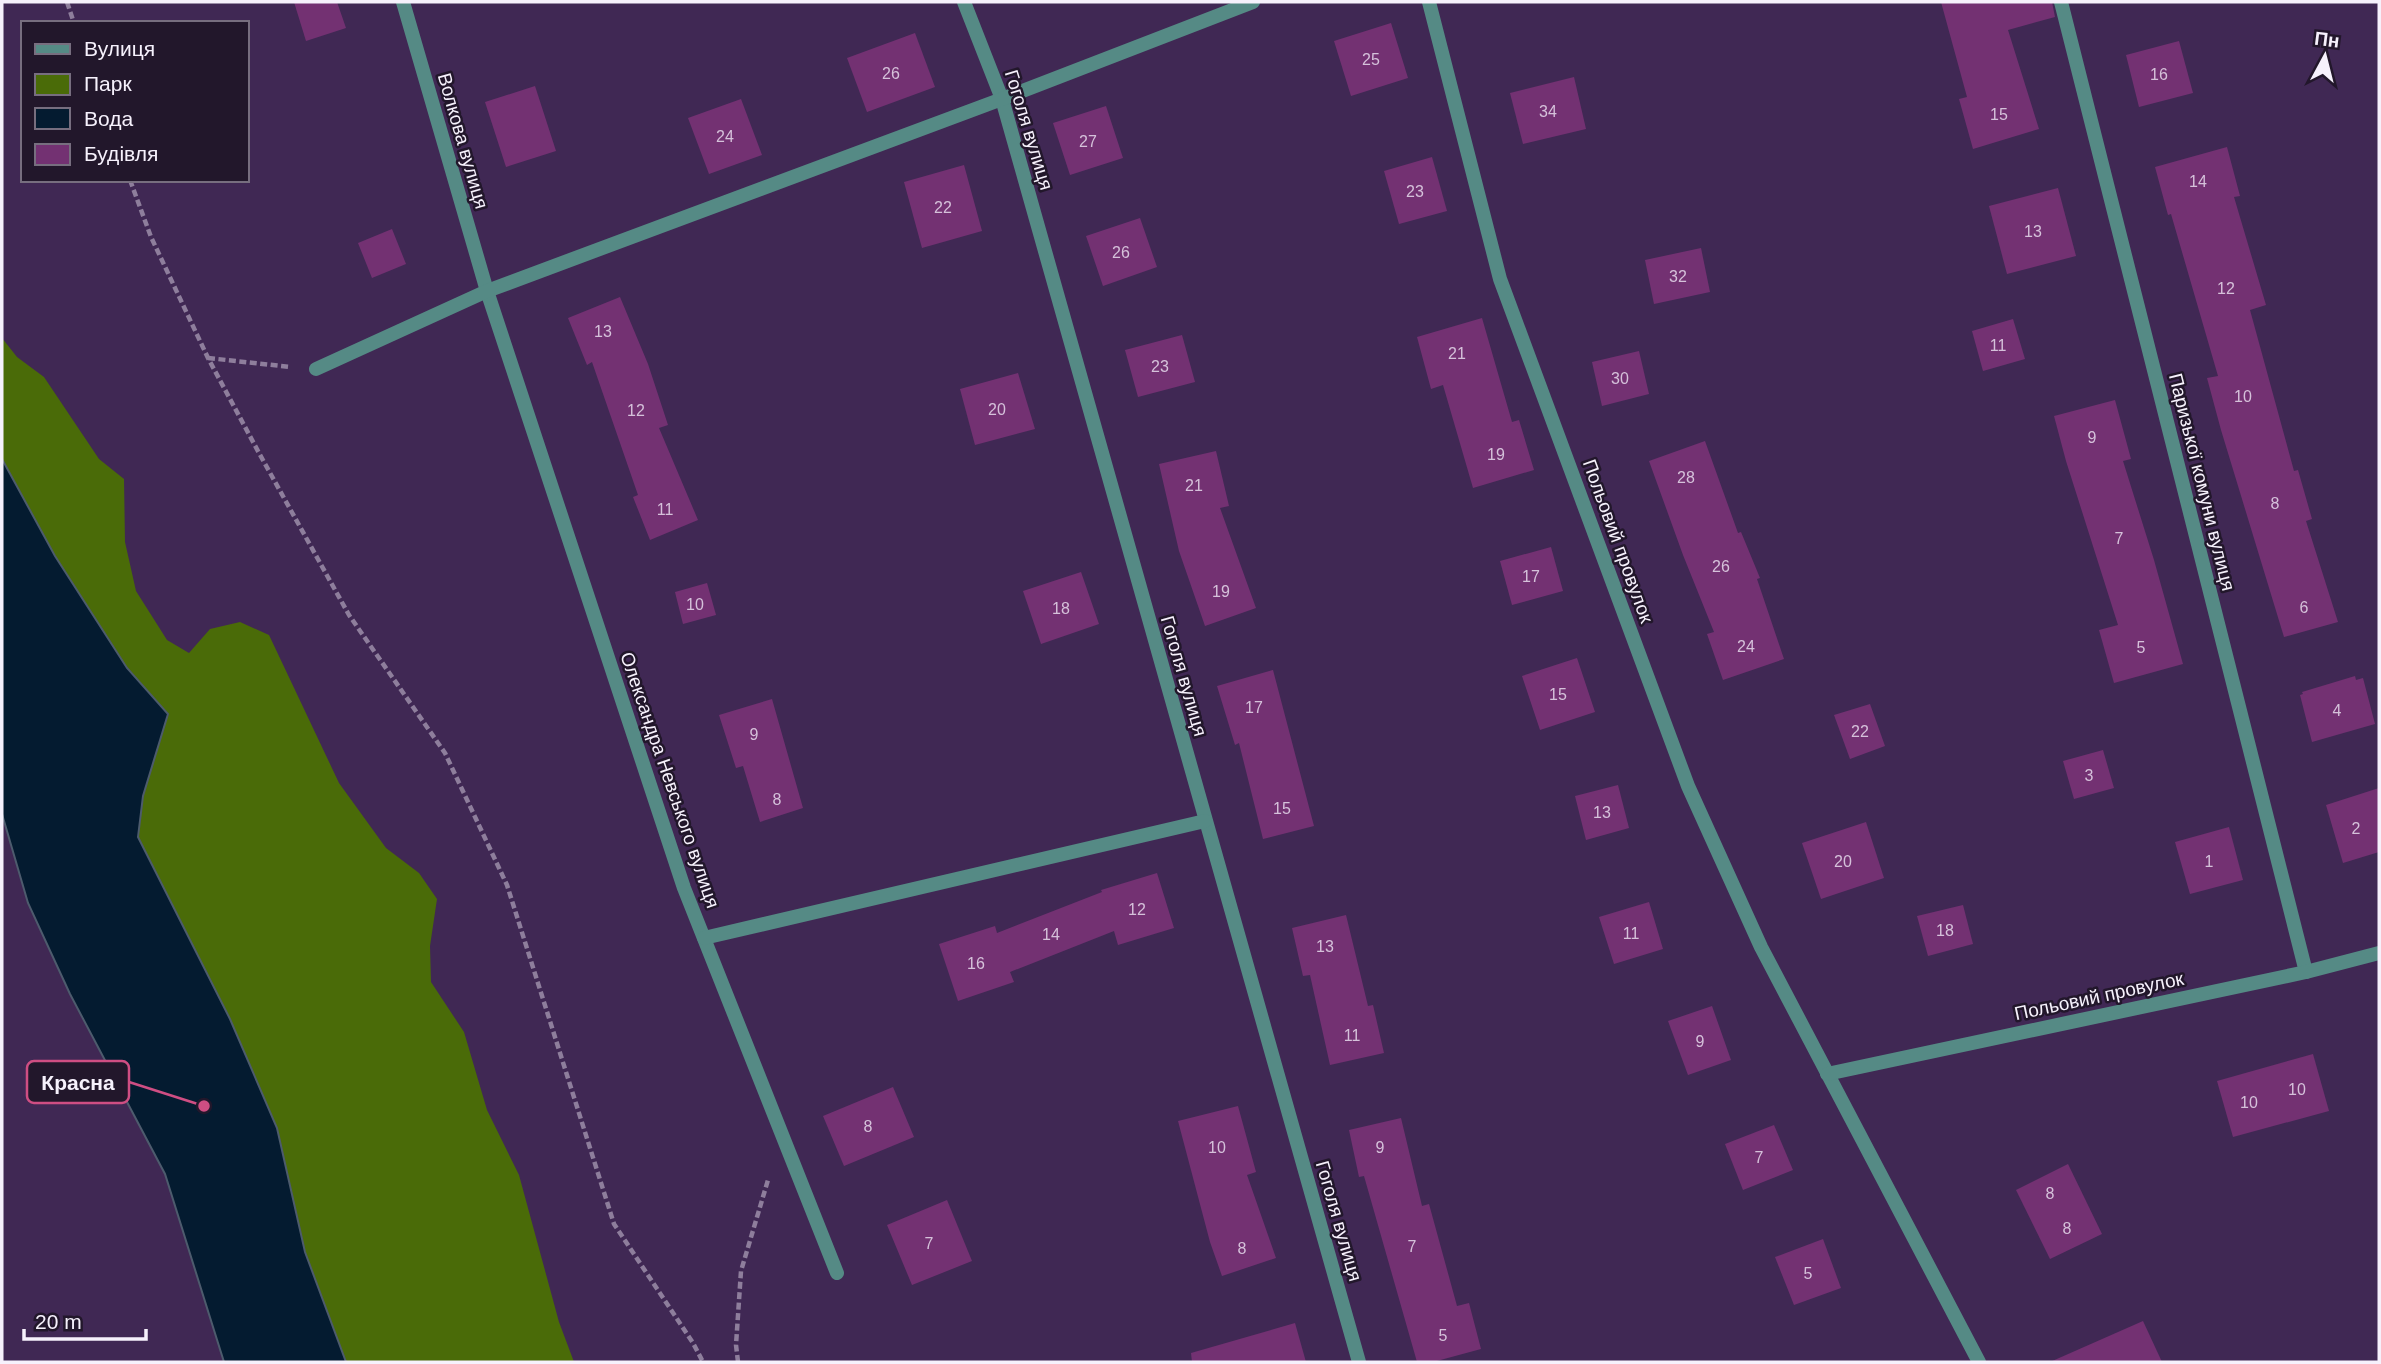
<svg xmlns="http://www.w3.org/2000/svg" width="2381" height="1364" viewBox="0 0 2381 1364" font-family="Helvetica,sans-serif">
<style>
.green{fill:#4a6b08}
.water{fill:#041b30;stroke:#4d5b6d;stroke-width:2}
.building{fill:#733172}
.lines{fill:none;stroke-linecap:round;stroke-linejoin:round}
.path{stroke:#8e7e9c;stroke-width:4.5;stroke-dasharray:7 3.5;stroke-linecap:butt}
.street{stroke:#558a85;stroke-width:14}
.labels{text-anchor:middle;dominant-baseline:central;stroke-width:5;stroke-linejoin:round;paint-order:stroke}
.number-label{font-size:16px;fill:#d5c1da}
.street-label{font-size:19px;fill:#f6f1fc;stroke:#22172b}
.leader{fill:none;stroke:#cf4e83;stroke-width:2.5}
.callout-dot{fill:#cf4e83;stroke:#22172b;stroke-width:2.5}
.callout{fill:#22172b;stroke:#cf4e83;stroke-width:2.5}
.callout-label{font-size:21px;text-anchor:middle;font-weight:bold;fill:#f6f1fc}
</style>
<rect width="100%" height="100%" fill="#402854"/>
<!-- green -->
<polygon class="green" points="2,338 17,357 44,377 99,459 124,479 125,542 136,591 167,640 189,653 210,629 240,622 269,635 339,783 386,848 419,873 437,899 430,946 431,982 464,1032 487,1110 519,1175 559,1322 574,1362 346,1362 305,1252 277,1128 230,1019 138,837 143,796 168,714 127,668 55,556 2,459"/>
<!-- water -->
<polygon class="water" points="2,459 55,556 127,668 168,714 143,796 138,837 230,1019 277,1128 305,1252 346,1362 224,1362 165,1174 70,994 28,903 2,814"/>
<!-- building -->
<g class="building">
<polygon points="294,2 337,2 346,28 306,41"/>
<polygon points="1941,2 2052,2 2055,17 2008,30 2039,129 1973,149 1959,99 1967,97"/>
<polygon points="1391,23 1408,78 1351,96 1334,41"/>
<polygon points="915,33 935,87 867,112 847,58"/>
<polygon points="2179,41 2193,93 2139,107 2126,55"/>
<polygon points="1574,77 1586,129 1523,144 1510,93"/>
<polygon points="535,86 556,151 506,167 485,102"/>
<polygon points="741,99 762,155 709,174 688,118"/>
<polygon points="1106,106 1123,158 1070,175 1053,123"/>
<polygon points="2227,147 2240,196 2234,197 2266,305 2250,310 2294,471 2298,470 2312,519 2306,521 2338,622 2284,637 2221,430 2207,378 2218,376 2171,214 2168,215 2155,167"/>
<polygon points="1432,157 1447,211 1399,224 1384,171"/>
<polygon points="964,165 982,231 922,248 904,182"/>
<polygon points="2058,188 2076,256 2007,274 1989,206"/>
<polygon points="1140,218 1157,267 1103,286 1086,236"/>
<polygon points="392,229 406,264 372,278 358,243"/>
<polygon points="1701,248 1710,292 1654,304 1645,260"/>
<polygon points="620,297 648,364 668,425 659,428 698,520 650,540 633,497 638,495 592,362 587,365 568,318"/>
<polygon points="1482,318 1512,422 1519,420 1534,470 1473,488 1443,385 1431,389 1417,337"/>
<polygon points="2013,319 2025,359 1983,371 1972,331"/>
<polygon points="1182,335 1195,382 1138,397 1125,350"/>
<polygon points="1639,351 1649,394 1602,406 1592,362"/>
<polygon points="1018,373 1035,429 975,445 960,389"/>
<polygon points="2115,400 2131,459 2123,461 2154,560 2183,664 2114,683 2099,630 2118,625 2066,461 2054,416"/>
<polygon points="1705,441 1738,533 1741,532 1760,578 1757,579 1784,659 1723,680 1707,634 1714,632 1683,555 1649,461"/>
<polygon points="1216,451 1229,506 1220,508 1256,608 1205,626 1179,551 1159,464"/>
<polygon points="1551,547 1563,591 1512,605 1500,561"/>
<polygon points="1081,572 1099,624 1041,644 1023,591"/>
<polygon points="707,583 716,615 683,624 675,592"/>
<polygon points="1577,658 1595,712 1540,730 1522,676"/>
<polygon points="1273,670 1314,826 1263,839 1239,743 1235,745 1217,686"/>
<polygon points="2355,676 2356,680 2363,678 2375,724 2312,742 2300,695 2303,694 2302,692"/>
<polygon points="772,699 803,808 760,822 743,766 736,768 719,715"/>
<polygon points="1870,704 1885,746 1850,759 1834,715"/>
<polygon points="2103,750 2114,788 2074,799 2063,761"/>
<polygon points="1618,785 1629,828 1586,840 1575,796"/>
<polygon points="2379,788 2379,852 2343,863 2326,805"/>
<polygon points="1866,822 1884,878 1821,899 1802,843"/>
<polygon points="2229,827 2243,880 2190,894 2175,842"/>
<polygon points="1157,873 1174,928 1118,945 1114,931 1010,972 1014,982 958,1001 939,944 995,926 997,933 1102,892 1101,890"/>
<polygon points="1649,902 1663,949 1614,964 1599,917"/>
<polygon points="1963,905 1973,944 1928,956 1917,916"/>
<polygon points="1346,915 1368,1006 1373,1005 1384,1053 1330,1065 1310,975 1303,976 1292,928"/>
<polygon points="1712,1006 1731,1060 1688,1075 1668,1021"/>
<polygon points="2313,1054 2329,1111 2233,1137 2217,1081"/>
<polygon points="893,1087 914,1137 844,1166 823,1116"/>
<polygon points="1238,1106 1256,1172 1247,1175 1276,1258 1222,1276 1210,1242 1178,1121"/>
<polygon points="1401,1118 1422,1206 1429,1204 1457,1306 1469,1303 1481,1349 1433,1362 1417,1362 1364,1176 1359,1177 1349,1130"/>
<polygon points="1774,1125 1793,1170 1743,1190 1725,1144"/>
<polygon points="2068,1164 2102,1234 2050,1259 2016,1190"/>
<polygon points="947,1200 972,1261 912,1285 887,1225"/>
<polygon points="1823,1239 1841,1288 1794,1305 1775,1257"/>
<polygon points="2143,1321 2162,1362 2050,1362"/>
<polygon points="1295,1323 1306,1362 1192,1362 1191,1353"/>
</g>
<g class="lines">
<!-- path -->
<g class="path">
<polyline points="67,2 74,23"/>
<polyline points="130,180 151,237 208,358 259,453 349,615 445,753 507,885 614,1224 693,1343 703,1362"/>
<polyline points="208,358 291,367"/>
<polyline points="738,1362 736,1345 741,1271 768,1180"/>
</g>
<!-- street -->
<g class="street">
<polyline points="403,2 487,291 684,888 837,1273"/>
<polyline points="964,2 1002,99 1359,1362"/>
<polyline points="1429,2 1500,279 1688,786 1761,947 1979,1362"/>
<polyline points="2061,2 2306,972"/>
<polyline points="316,369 487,291 1002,99 1253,2"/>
<polyline points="704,938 1205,821"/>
<polyline points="1827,1074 2306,972 2379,953"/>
</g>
</g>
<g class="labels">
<!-- number labels -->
<g class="number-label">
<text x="1371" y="59">25</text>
<text x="891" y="73">26</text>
<text x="2159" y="74">16</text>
<text x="1548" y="111">34</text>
<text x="1999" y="114">15</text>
<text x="725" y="136">24</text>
<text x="1088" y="141">27</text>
<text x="2198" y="181">14</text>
<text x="1415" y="191">23</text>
<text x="943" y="207">22</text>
<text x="2033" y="231">13</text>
<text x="1121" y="252">26</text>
<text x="1678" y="276">32</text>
<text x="2226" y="288">12</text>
<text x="603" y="331">13</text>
<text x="1998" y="345">11</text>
<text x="1457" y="353">21</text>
<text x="1160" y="366">23</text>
<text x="1620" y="378">30</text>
<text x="2243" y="396">10</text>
<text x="997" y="409">20</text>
<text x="636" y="410">12</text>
<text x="2092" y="437">9</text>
<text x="1496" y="454">19</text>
<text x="1686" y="477">28</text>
<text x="1194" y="485">21</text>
<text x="2275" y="503">8</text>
<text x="665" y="509">11</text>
<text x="2119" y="538">7</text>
<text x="1721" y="566">26</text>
<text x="1531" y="576">17</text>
<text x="1221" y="591">19</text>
<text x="695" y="604">10</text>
<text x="2304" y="607">6</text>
<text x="1061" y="608">18</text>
<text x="1746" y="646">24</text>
<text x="2141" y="647">5</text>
<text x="1558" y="694">15</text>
<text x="1254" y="707">17</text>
<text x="2337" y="710">4</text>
<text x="1860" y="731">22</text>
<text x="754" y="734">9</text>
<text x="2089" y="775">3</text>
<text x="777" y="799">8</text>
<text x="1282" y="808">15</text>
<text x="1602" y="812">13</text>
<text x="2356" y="828">2</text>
<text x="1843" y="861">20</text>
<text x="2209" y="861">1</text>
<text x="1137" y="909">12</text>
<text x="1945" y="930">18</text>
<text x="1631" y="933">11</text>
<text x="1051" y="934">14</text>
<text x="1325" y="946">13</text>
<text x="976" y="963">16</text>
<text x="1352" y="1035">11</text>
<text x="1700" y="1041">9</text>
<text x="2297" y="1089">10</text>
<text x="2249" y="1102">10</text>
<text x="868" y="1126">8</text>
<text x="1217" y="1147">10</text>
<text x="1380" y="1147">9</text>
<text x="1759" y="1157">7</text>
<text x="2050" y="1193">8</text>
<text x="2067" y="1228">8</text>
<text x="929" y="1243">7</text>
<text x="1412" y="1246">7</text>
<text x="1242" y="1248">8</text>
<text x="1808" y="1273">5</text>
<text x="1443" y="1335">5</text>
</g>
<!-- street labels -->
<g class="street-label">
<text transform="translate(1029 130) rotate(73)">Гоголя вулиця</text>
<text transform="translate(463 141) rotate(74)">Волкова вулиця</text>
<text transform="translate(2202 482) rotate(76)">Паризької комуни вулиця</text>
<text transform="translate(1618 541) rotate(70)">Польовий провулок</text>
<text transform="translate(1184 676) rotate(74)">Гоголя вулиця</text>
<text transform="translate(670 780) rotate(71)">Олександра Невського вулиця</text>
<text transform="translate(2099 996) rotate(-12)">Польовий провулок</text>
<text transform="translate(1339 1221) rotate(74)">Гоголя вулиця</text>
</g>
</g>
<!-- callouts -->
<path class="leader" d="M204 1106L129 1082"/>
<circle class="callout-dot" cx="204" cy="1106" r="7"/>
<rect class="callout" x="27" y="1061" width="102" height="42" rx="7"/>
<g class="callout-label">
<text x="78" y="1090">Красна</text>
</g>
<!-- border -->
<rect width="2381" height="1364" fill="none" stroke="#f6f1fc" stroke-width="7"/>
<!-- legend -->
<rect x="21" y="21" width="228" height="161" fill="#22172b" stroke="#776e7f" stroke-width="2"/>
<rect x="35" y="44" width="35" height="10" fill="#558a85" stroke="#776e7f" stroke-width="2"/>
<text x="84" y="56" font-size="21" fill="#f6f1fc">Вулиця</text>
<rect x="35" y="74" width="35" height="21" fill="#4a6b08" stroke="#776e7f" stroke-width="2"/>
<text x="84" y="91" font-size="21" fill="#f6f1fc">Парк</text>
<rect x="35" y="108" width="35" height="21" fill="#041b30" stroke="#776e7f" stroke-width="2"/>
<text x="84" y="126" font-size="21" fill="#f6f1fc">Вода</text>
<rect x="35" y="144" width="35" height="21" fill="#733172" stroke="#776e7f" stroke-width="2"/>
<text x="84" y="161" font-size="21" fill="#f6f1fc">Будівля</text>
<!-- north arrow -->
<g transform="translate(2325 56) rotate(7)" stroke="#22172b" stroke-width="5" paint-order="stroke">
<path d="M0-5L12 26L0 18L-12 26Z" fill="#f6f1fc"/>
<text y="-10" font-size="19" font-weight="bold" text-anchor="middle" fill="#f6f1fc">Пн</text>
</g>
<!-- scale -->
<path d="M24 1329v10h122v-10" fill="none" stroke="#f6f1fc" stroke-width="3.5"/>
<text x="35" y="1329" font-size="21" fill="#f6f1fc" stroke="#22172b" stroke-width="5" paint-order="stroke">20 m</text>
</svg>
